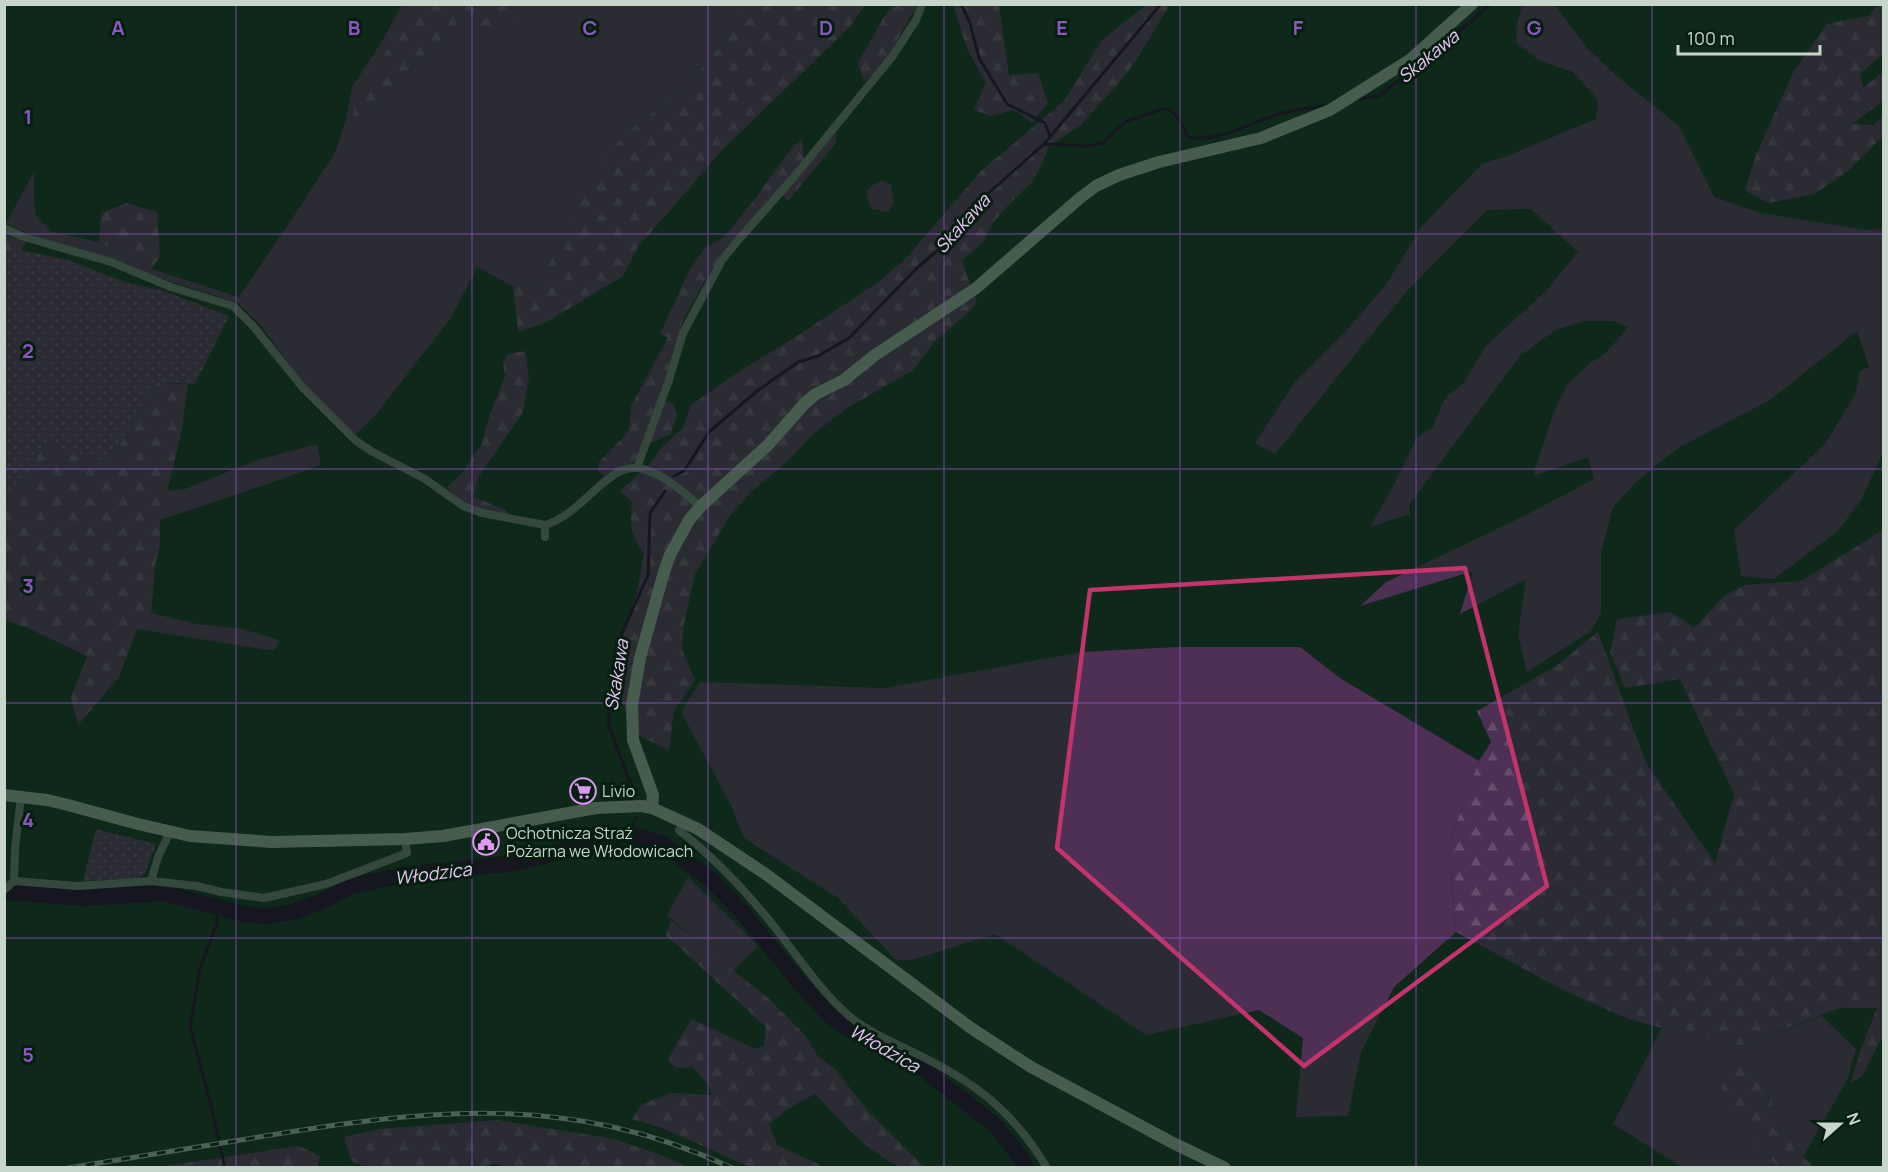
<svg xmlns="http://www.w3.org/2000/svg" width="1888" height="1172" viewBox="0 0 1888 1172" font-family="Manrope,sans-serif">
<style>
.grass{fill:#4e3055}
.forest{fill:url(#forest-firs)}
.park{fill:url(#park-dots)}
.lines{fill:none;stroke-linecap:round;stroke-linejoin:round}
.stream{stroke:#1d0026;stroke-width:3}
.river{stroke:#1d0026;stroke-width:16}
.street{stroke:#647068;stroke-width:8}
.secondary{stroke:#8a9d8f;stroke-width:12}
.rail-casing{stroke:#94a69a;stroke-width:5}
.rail{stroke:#051e0f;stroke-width:3;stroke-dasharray:9;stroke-linecap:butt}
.marked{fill:none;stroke:#c3346c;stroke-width:4.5;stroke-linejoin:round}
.grid{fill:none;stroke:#8e56c2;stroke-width:1.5;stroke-opacity:0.55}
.labels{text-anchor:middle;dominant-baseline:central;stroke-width:6;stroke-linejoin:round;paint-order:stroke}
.poi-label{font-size:16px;fill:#c7d5cb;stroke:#051e0f;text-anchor:start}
.water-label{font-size:18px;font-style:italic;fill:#ecc2f7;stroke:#051e0f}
.grid-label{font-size:20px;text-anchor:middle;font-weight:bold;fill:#8e56c2;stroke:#051e0f;stroke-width:6;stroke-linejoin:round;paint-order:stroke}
</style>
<defs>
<pattern id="forest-firs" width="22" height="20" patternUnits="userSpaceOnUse" patternTransform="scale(1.5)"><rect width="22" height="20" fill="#4e3055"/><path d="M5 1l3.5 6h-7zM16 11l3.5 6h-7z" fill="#664d6c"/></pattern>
<pattern id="park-dots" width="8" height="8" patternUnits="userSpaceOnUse" patternTransform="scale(1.5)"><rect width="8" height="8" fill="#4e3055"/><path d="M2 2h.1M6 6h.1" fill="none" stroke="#664d6c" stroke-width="1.8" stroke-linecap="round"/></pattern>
</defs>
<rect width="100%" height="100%" fill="#0e2819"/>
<!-- grass -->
<g class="grass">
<polygon points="402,5 417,5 404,27 374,109 383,103 423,55 442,42 450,29 459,19 462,20 465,26 525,8 526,5 740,5 734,16 722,44 686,88 623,135 564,239 538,282 513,286 477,267 452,316 379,411 355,435 303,383 262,327 238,303 157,277 121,262 29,234 6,223 34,172 34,200 36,216 52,232 99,242 151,269 239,297 298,210 336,151 346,119 352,87 381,43"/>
<polygon points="1522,5 1555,5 1586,47 1619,78 1679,126 1714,197 1761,213 1866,230 1884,229 1883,451 1862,499 1837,532 1774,579 1741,576 1734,530 1825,444 1856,393 1860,371 1869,367 1857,331 1770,400 1678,448 1638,480 1613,507 1601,553 1601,613 1591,631 1527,672 1518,635 1526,579 1460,614 1473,571 1360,606 1386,582 1524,516 1594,479 1588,457 1533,476 1553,414 1567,385 1590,363 1606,353 1628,327 1613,321 1584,321 1555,330 1520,356 1409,505 1410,514 1370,527 1394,485 1417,437 1432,428 1445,398 1463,384 1486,346 1546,291 1578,252 1531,209 1487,210 1406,292 1275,454 1255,443 1295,382 1345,332 1385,286 1422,226 1483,163 1507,156 1596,119 1598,100 1573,72 1540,61 1516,43 1517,24"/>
<polygon points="882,181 891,184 894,203 888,212 872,209 867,198 867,190 877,182"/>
<polygon points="317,444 321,465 247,491 160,520 167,491 185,489 257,460"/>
<polygon points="151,613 197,624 242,629 280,640 274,651 137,629"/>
<polygon points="1177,647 1300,647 1340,678 1479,761 1449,844 1456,932 1394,987 1361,1052 1348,1116 1296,1117 1303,1038 1259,1010 1146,1035 995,934 912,960 896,960 838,898 744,838 731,805 681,712 700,682 884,688 1082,652"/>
<polygon points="688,877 758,946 733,971 667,915"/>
<polygon points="1821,1016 1856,1049 1847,1080 1803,1157 1750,1064 1754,1141 1778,1167 1682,1167 1613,1124 1662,1028 1740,1046"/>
</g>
<!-- forest -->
<g class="forest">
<path d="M417,5H526C518,32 488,31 465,26L462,20H459L454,27L450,29L442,42L423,55L414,64L395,92L366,116L359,118L354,115V97L404,27Z"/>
<polygon points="740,5 865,5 850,27 725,147 638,247 623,276 545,323 518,332 513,286 538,282 564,239 599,167 623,135 686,88 722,44 734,16"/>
<polygon points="893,5 917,5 884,64 864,82 858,63 885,15"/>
<polygon points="953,5 999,5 1009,75 1038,73 1048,103 1032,123 1014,110 990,116 974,110 986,83 967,49"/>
<path d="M1146,5H1170L1137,59L1119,83L1080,126L1049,146L1043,162L1033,181L1011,202L993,223L983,242L962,261L977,302L966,315L935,341L913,370L849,407L812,435L790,459L751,492L730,516L695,574L684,623L682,649L695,680L674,711L669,750L633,733L615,681L624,633L637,592L644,553C629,533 630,526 632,502L620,491L650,464L662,447L683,428L691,405L743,369L797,336L880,281L907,257L982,170L1064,101L1102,40Z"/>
<polygon points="1878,5 1883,5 1883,54 1860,74 1863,88 1883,72 1883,101 1852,124 1873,125 1883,117 1883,136 1849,170 1815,194 1768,203 1745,190 1756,155 1794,71 1827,24 1868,16"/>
<polygon points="837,132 836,143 788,201 782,195"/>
<polygon points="802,138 804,160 720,257 703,284 683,320 678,340 672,354 660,400 674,404 677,415 671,434 650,443 632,464 606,476 598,471 599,462 629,431 631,406 668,338 660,334 689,271 704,249 725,236 755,199 791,149"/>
<polygon points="127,203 157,212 160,257 151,269 99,242 101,213"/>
<polygon points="5,235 26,242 21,250 5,253"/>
<polygon points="525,351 529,377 523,412 478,478 474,497 506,510 509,515 482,510 457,500 447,487 461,474 481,445 491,411 505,377 503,362 508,354"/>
<polygon points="157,382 188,385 181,435 160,520 160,545 155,566 151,613 137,629 119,677 78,725 71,698 87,656 28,628 5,620 5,492 23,482 45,443 110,462"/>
<polygon points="1883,530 1884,1034 1862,1076 1851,1083 1860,1051 1877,1008 1840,1008 1740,1046 1693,1036 1628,1019 1565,991 1456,932 1449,844 1479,761 1491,742 1477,711 1556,666 1598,632 1646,763 1715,863 1734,794 1680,679 1625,688 1610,652 1617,619 1671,612 1694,628 1724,596 1745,585 1801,581"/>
<path d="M671,920L769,999L805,1035L817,1055L837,1071L866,1109L921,1164L929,1167C920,1168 909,1169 901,1167C868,1154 840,1119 815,1094L789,1108L769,1124L777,1145L820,1165L818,1167H750L662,1128L632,1119L641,1105L671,1093L712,1095L709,1086L693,1067L676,1068L668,1060L679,1039L692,1019L755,1049L764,1046L766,1027L666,935Z"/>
<polygon points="1750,1064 1803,1157 1814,1167 1778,1167 1754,1141 1722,1088 1727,1066"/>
<polygon points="497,1120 614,1139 664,1156 687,1167 503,1168 497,1163 476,1168 369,1168 351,1161 344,1137 380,1129"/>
<polygon points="299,1146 320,1156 317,1167 158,1167"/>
</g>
<!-- park -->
<g class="park">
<polygon points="21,250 68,260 128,283 164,291 229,316 195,384 157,382 109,463 45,443 23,482 5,492 5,253"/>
<polygon points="96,829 156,844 145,874 138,878 83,881"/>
</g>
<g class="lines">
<!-- stream -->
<g class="stream">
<polyline points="961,4 970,23 979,58 1007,104 1045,123 1050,137"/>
<polyline points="1360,99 1379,96 1439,49 1491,4"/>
<path d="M1044,144L1089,146L1103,143L1125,122L1165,108C1177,112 1183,126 1188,137C1219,143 1249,123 1279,114C1294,110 1310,108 1325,106"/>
<polyline points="674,476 684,471 709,432 757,391 798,362 818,356 849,338 917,268 945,244 976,204 1044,144 1161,4"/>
<polyline points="636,792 629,780 609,726 609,706 613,666 619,640 648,575 650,513 665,491"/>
<polyline points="629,834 636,818"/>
<polyline points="217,907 217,923 200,969 190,1027 210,1101 225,1168"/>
</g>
<!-- river -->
<polyline class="river" points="4,892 83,898 164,893 243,914 267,916 293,912 318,903 352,886 403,875 516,863 575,847 629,834 662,843 710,879 742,912 800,983 829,1015 862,1037 924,1070 995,1125 1023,1161 1026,1168"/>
<!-- street -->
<g class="street">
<path d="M4,228L24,237L111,262L171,287L233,306L253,326L303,388L355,440L371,451L425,479L463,506L482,513L545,525C571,517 587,495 608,479C616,473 628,467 638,468C658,470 686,493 700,507"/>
<polyline points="637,468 668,383 683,333 722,260 740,238 794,177 892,57 916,20 922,4"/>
<polyline points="545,537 545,525"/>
<path d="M679,830C712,856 743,888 769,920C795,952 817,987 848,1015C870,1034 898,1044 923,1057C979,1085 1015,1114 1047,1168"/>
<polyline points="14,881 77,886 151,881 197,886 221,892 264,898 326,884 407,853 405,839"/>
<polyline points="151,881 158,857 170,832"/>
<polyline points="4,890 14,881 15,849 21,796"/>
</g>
<!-- secondary -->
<g class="secondary">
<polyline points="4,795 47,800 68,805 138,824 190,836 272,842 405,839 443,836 596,808 642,806 652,808 698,829 767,875 971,1028 1031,1067 1173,1143 1225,1168"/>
<polyline points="652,808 653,795 633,740 632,705 640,658 664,572 670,555 689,520 700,507 768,445 805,403 816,394 844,380 875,355 975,289 1080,198 1096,186 1119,175 1159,162 1261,138 1330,110 1411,59 1472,4"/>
</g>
<!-- rail casing -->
<g class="rail-casing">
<path id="rail" d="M68,1168C127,1158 187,1149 247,1139C421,1110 566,1090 732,1168"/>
</g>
<!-- rail -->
<use href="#rail" class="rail"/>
</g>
<!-- marked area -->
<path d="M0 0H1888V1172H0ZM1465,568L1547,886L1304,1066L1057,848L1090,590Z" fill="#0e2819" fill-opacity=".55" fill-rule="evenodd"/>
<path class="marked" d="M1465,568L1547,886L1304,1066L1057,848L1090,590Z"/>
<!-- grid -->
<path class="grid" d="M236,4V1168M472,4V1168M708,4V1168M944,4V1168M1180,4V1168M1416,4V1168M1652,4V1168M4,234H1884M4,469H1884M4,703H1884M4,938H1884"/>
<!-- icons -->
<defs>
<g id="supermarket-ring" transform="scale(1.35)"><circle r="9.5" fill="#051e0f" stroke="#df98f1" stroke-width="1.5"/><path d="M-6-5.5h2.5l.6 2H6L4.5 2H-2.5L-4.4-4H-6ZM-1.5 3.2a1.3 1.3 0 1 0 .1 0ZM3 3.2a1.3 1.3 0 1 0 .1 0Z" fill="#df98f1"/></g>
<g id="civic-ring" transform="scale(1.35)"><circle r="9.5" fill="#051e0f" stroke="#df98f1" stroke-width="1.5"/><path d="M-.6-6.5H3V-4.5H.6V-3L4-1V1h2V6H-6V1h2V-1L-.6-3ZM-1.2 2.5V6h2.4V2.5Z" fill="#df98f1"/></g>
</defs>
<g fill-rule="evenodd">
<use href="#supermarket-ring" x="583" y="791"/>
<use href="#civic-ring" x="486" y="842"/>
</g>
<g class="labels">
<!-- poi labels -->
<g class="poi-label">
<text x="602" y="791">Livio</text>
<text x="506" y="833">Ochotnicza Straż<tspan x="506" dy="18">Pożarna we Włodowicach</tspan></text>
</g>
<!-- water labels -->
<g class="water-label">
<text transform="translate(1428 56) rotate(-39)">Skakawa</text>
<text transform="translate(962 223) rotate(-48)">Skakawa</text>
<text transform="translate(616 675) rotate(-81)">Skakawa</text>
<text transform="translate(433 873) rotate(-7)">Włodzica</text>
<text transform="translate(885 1048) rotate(30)">Włodzica</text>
</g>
</g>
<g class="grid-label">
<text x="118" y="35">A</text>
<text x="354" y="35">B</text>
<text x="590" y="35">C</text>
<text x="826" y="35">D</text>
<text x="1062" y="35">E</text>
<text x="1298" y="35">F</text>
<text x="1534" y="35">G</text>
<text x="28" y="124">1</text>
<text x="28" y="358">2</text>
<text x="28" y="593">3</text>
<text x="28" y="827">4</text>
<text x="28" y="1062">5</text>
</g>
<!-- border -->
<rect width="1888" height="1172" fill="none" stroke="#c7d5cb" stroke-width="12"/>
<!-- north arrow -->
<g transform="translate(1840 1124) rotate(69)" stroke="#051e0f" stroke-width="4.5" paint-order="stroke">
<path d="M0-4.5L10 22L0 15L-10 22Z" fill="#c7d5cb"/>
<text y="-9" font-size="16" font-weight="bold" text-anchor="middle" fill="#c7d5cb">N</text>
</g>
<!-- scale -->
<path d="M1678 45v9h142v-9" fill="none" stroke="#c7d5cb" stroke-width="3"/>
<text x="1687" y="45" font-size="18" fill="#c7d5cb" stroke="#051e0f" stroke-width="4.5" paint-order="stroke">100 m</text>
</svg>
